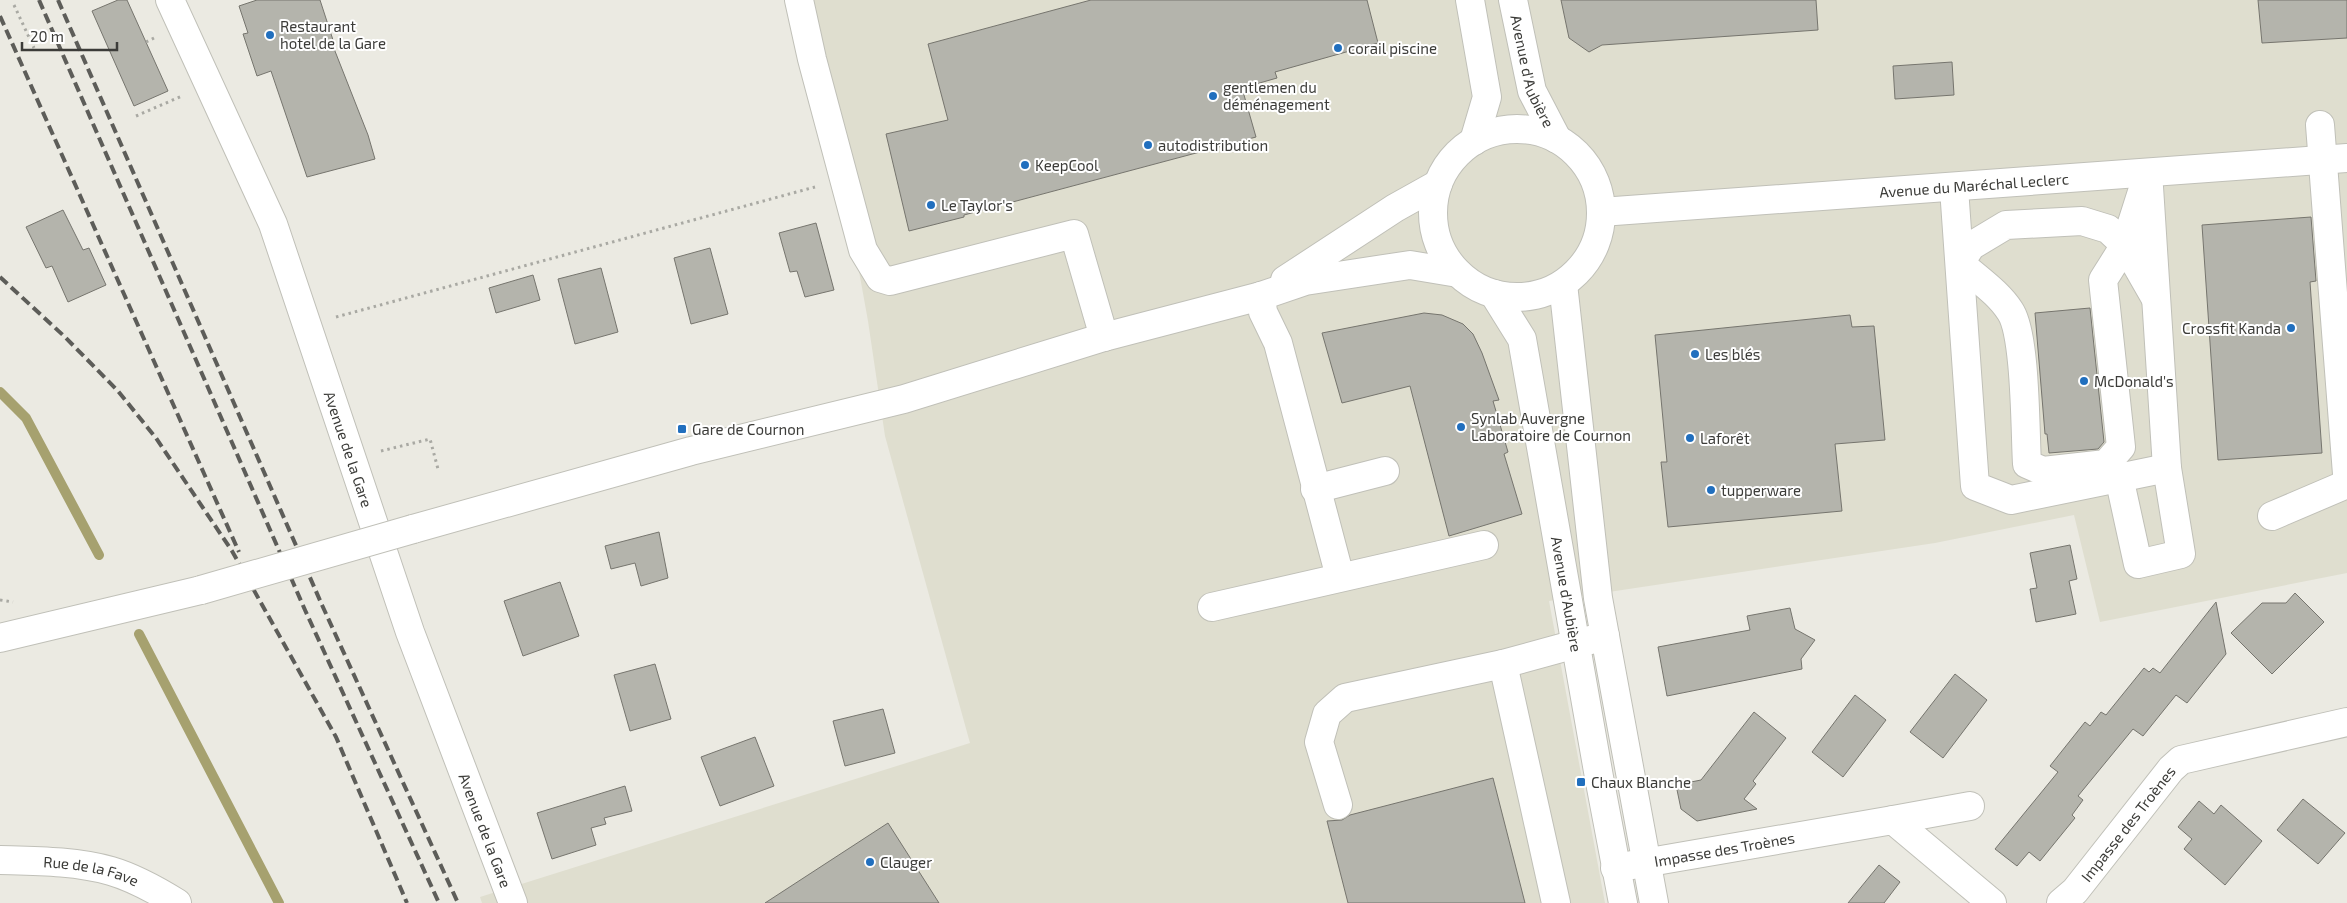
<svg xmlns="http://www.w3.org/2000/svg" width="2347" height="903" viewBox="0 0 2347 903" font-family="'Exo 2',sans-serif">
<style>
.built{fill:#dfdecf}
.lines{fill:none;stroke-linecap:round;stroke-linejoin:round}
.stream{stroke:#a6a16f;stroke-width:10}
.building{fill:#b4b4ac;stroke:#76756e}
.minor-casing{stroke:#c0c0b8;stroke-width:30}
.major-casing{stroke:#c0c0b8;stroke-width:30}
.path{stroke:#a9a9a3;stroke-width:3;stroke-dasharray:2.5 4;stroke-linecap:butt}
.minor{stroke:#fff;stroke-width:28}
.major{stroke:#fff;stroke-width:28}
.rail{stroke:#5d5d59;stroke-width:4;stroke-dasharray:10 5;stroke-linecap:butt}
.major-bridge-casing{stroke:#c0c0b8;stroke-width:30;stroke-linecap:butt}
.major-bridge{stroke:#fff;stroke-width:28}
.poi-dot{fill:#216fbe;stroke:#fff;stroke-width:2}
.labels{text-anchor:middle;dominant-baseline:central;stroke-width:4;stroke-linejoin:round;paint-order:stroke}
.poi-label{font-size:15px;fill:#3c3c39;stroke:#fff;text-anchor:start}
.street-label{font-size:15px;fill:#3c3c39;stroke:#fff}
</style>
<rect width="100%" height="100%" fill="#ebeae2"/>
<!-- built -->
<polygon class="built" points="810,0 2347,0 2347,573 2100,622 2074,515 1935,543 1549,601 1605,903 482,903 480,897 970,743 885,436 868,321"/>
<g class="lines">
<!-- stream -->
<g class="stream">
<polyline points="0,392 26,418 99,555"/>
<polyline points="139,634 279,903"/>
</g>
</g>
<!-- building -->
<g class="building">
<polygon points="118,0 127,0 168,91 134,106 92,11"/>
<polygon points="257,0 320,0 333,40 331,41 368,135 375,159 307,177 271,71 257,76 243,34 248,33 239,6"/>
<polygon points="1091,0 1367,0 1378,43 1275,72 1277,78 1242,88 1256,137 964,215 964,217 909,231 886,134 948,120 928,44"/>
<polygon points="1561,0 1816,0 1818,30 1602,45 1589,52 1569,38"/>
<polygon points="2258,0 2347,0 2347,38 2262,43"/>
<polygon points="1952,62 1954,95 1895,99 1893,66"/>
<polygon points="63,210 83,250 89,248 106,285 68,302 52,266 46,268 26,227"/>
<polygon points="2311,217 2316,281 2310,282 2322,453 2218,460 2202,225"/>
<polygon points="816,223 834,290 805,297 797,271 790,272 779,233"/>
<polygon points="710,248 728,314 691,324 674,258"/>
<polygon points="601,268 618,332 575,344 558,279"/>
<polygon points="533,275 540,300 496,313 489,288"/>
<polygon points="2090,308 2104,442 2098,449 2049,453 2047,434 2045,434 2035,313"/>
<polygon points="1424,313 1442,315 1463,324 1473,334 1482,353 1499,400 1493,401 1508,452 1504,454 1522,514 1449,536 1410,386 1342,403 1322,333"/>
<polygon points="1850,315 1852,327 1874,326 1885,440 1835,444 1842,511 1668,527 1661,462 1667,462 1655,335"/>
<polygon points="659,532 668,578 641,586 635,563 611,569 605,546"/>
<polygon points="2070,545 2077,579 2069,581 2076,614 2036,622 2030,589 2037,588 2030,553"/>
<polygon points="560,582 579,636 523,656 504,601"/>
<polygon points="2295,593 2324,622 2272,674 2231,633 2262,603 2286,603"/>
<polygon points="2216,602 2226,654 2187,703 2176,695 2143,736 2133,729 2078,796 2083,800 2072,815 2075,818 2040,861 2029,852 2017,866 1995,849 2058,772 2050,766 2085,722 2090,726 2101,712 2106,715 2144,668 2149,672 2153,668 2160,673"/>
<polygon points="1790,608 1795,629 1815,640 1801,659 1802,669 1667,696 1658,647 1750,630 1747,616"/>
<polygon points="655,664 671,719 630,731 614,675"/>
<polygon points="1955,674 1987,700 1943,758 1910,732"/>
<polygon points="1855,695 1886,720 1843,777 1812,752"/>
<polygon points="883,709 895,753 845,766 833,721"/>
<polygon points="1754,712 1786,738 1753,781 1756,784 1744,799 1757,809 1697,821 1681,809 1676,785 1701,780"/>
<polygon points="755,737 774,786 720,806 701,757"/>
<polygon points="1493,778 1525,903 1348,903 1327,821 1342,820 1350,815"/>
<polygon points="625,786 632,811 604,818 606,824 591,828 596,845 552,859 537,813"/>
<polygon points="2303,799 2345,833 2318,864 2277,830"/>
<polygon points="2199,801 2214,814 2221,805 2262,841 2225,885 2184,849 2192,839 2178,827"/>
<polygon points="888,823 939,903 765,903"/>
<polygon points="1879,865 1900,882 1884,903 1848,903"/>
</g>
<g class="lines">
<!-- minor casing -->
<g class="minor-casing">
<g id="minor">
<path id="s1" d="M170,0L273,224L410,632L513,903"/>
<polyline points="799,0 812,59 863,250 880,278 890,281 1074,234 1104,337"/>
<polyline points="2320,125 2347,474"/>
<path d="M2148,173L2125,245L2103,280L2121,447L2106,464L2043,471L2027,464C2025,431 2026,334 2010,311C1998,292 1976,278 1960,263L1971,246L2006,225L2082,221L2108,229L2125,245L2156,299"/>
<polyline points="1954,188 1975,486 2011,500 2167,468"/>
<path id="s2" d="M1601,212L2347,158"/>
<polyline points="1261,296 1263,312 1278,343 1340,577"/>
<polyline points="2119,477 2138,564 2181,554 2167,468 2149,187"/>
<polyline points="1315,489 1385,471"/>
<polyline points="2272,516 2347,484"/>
<polyline points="1212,607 1484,545"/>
<polyline points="1503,664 1605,636"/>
<polyline points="1338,805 1319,742 1327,714 1345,698 1503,664 1556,903"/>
<polyline points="1893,820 1970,806"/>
<path id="s3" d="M0,860C36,861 76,861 111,871C135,878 156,890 177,903"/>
<path id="s4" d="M1615,868L1893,820L1992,903"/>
<path id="s5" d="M2061,903L2075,891L2171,769L2181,760L2347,722"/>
</g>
</g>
<!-- major casing -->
<g class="major-casing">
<g id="major">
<polyline points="1470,0 1487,97 1474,141"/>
<path id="s6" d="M1513,0L1532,91L1557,139"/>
<circle cx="1517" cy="213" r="84"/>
<polyline points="1285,280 1395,208 1438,184"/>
<polyline points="1563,284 1598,598 1654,903"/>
<path id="s7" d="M1494,294L1522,339L1599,777L1623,903"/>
<polyline points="413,529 691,451 904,399 1104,337 1261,296 1305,281 1410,265 1458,273"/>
<polyline points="0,638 201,590"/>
</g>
</g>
<!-- path -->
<g class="path">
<polyline points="14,5 34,48"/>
<polyline points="146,42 154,38"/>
<polyline points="136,116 182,96"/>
<polyline points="336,317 815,187"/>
<polyline points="381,451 430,439 438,469"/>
<polyline points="0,600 13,602"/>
</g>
<!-- minor -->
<use href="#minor" class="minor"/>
<!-- major -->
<use href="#major" class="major"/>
<!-- rail -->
<g class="rail">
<polyline points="39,0 305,610 439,903"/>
<polyline points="58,0 322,605 458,903"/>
<polyline points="0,16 239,552"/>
<polyline points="0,277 65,337 118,391 156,438 232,551 336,737 407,903"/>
</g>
<!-- major-bridge casing -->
<g class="major-bridge-casing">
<polyline id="major-bridge" points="201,590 413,529"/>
</g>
<!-- major-bridge -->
<use href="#major-bridge" class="major-bridge"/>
</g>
<!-- markers -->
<g class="poi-dot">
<circle cx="270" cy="35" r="5"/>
<circle cx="1338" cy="48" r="5"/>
<circle cx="1213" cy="96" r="5"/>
<circle cx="1148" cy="145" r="5"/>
<circle cx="1025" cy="165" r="5"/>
<circle cx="931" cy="205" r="5"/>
<circle cx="2291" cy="328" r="5"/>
<circle cx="1695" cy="354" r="5"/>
<circle cx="2084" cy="381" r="5"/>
<circle cx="1461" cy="427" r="5"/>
<rect x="677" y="424" width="10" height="10" rx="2.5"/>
<circle cx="1690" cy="438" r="5"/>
<circle cx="1711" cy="490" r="5"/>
<rect x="1576" y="777" width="10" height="10" rx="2.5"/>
<circle cx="870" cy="862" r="5"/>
</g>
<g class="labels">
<!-- poi labels -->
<g class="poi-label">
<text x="280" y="26">Restaurant<tspan x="280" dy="17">hotel de la Gare</tspan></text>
<text x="1348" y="48">corail piscine</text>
<text x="1223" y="87">gentlemen du<tspan x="1223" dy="17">déménagement</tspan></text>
<text x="1158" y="145">autodistribution</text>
<text x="1035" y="165">KeepCool</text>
<text x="941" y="205">Le Taylor's</text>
<text x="2281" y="328" text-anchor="end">Crossfit Kanda</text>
<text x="1705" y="354">Les blés</text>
<text x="2094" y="381">McDonald's</text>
<text x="1471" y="418">Synlab Auvergne<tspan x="1471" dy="17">Laboratoire de Cournon</tspan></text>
<text x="692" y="429">Gare de Cournon</text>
<text x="1700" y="438">Laforêt</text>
<text x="1721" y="490">tupperware</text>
<text x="1591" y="782">Chaux Blanche</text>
<text x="880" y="862">Clauger</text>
</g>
<!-- street labels -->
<g class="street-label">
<text stroke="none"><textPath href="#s6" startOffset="74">Avenue d'Aubière</textPath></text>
<text stroke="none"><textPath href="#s2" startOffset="374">Avenue du Maréchal Leclerc</textPath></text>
<text stroke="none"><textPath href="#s1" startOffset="484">Avenue de la Gare</textPath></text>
<text stroke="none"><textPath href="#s7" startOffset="312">Avenue d'Aubière</textPath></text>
<text stroke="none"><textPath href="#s5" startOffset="104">Impasse des Troènes</textPath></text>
<text stroke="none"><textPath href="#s1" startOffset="889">Avenue de la Gare</textPath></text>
<text stroke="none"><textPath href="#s4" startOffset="111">Impasse des Troènes</textPath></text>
<text stroke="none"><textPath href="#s3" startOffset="92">Rue de la Fave</textPath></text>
</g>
</g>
<!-- scale -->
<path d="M22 42v8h95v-8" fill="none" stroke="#3c3c39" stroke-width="2.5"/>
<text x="30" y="42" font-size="15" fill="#3c3c39" stroke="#ffffff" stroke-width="4" paint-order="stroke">20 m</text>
</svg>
